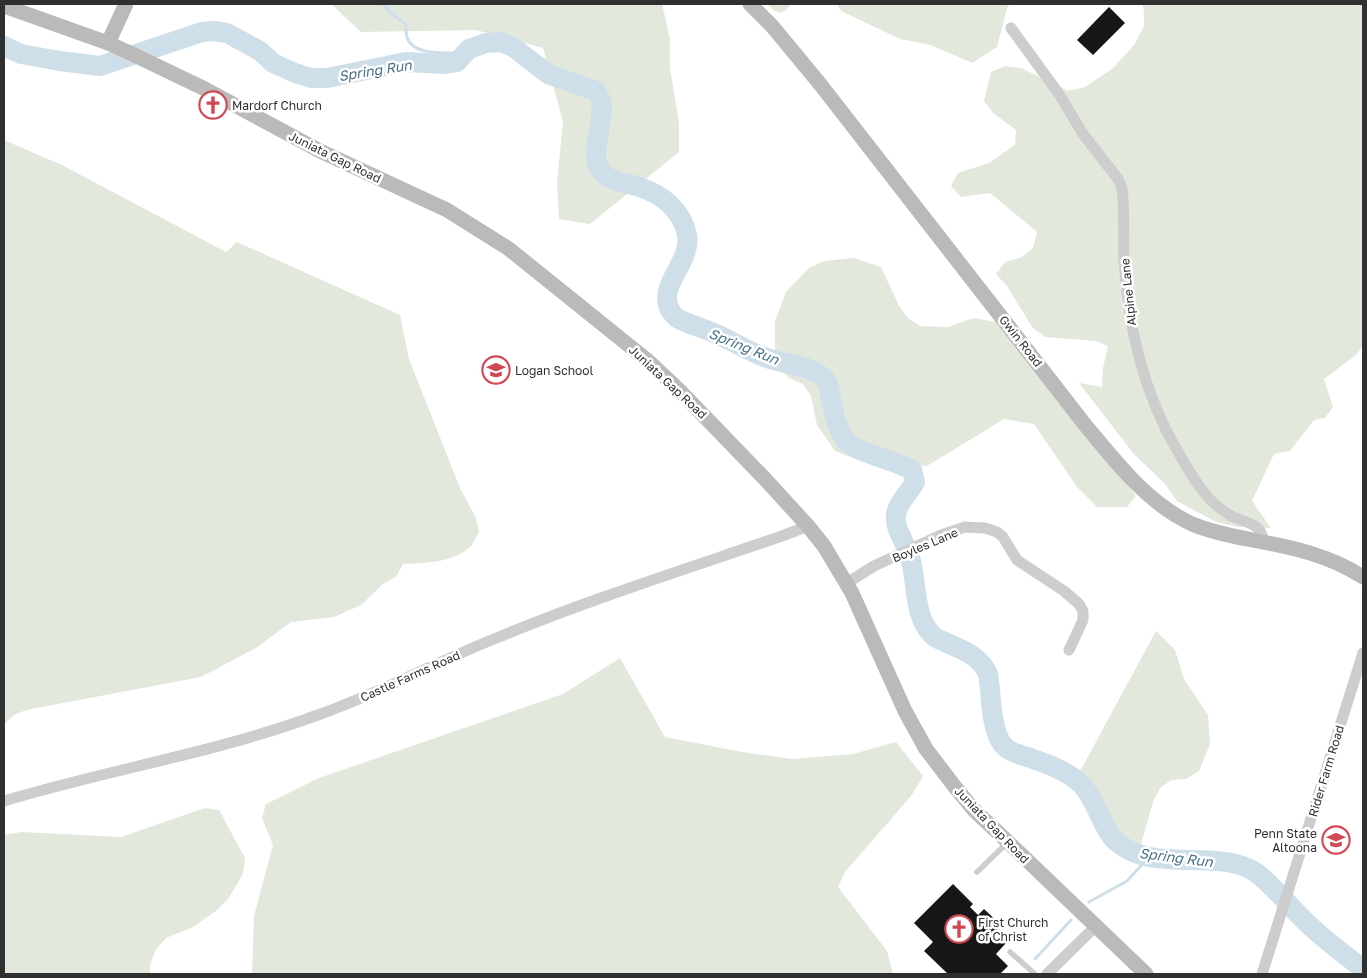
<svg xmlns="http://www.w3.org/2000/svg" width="1367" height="978" viewBox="0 0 1367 978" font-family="'Golos Text',sans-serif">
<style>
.green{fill:#e3e8dd}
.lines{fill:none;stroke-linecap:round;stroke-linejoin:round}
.stream{stroke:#cedfe9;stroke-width:3}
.river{stroke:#cedfe9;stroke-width:20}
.building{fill:#171717}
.lane{stroke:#cdcdcd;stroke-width:5.5}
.street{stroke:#cdcdcd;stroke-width:11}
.secondary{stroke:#bababa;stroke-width:15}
.labels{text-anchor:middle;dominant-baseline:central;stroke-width:5;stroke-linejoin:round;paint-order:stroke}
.poi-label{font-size:12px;fill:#303030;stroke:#fff;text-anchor:start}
.street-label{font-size:12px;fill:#303030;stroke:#fff}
.water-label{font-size:14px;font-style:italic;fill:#477089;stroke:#fff}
</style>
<rect width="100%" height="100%" fill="#fff"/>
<!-- green -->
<g class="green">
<polygon points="331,4 662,4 670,39 670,68 679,123 679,152 590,224 559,219 557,182 563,122 543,48 476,30 361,32"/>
<polygon points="767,4 791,4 786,10 780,13 773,10"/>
<polygon points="837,4 1010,4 1007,8 997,47 972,63 931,45 900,39 841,11"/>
<polygon points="1142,4 1363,4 1363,346 1356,355 1324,379 1333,407 1325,418 1314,420 1290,451 1274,454 1252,501 1271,528 1239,527 1216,522 1177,501 1165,484 1133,453 1079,383 1102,387 1103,368 1108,346 1095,341 1045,337 1032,327 1007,286 996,274 1005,262 1020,258 1033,248 1037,232 990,193 961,197 951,186 958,173 989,163 1015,145 1016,130 993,113 984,101 991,72 1005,66 1021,68 1068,91 1085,87 1112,69 1135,44 1144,26 1144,11"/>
<path d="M4,140L62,165L226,252L237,242L400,315L409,359L460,488L476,518L479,532C477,536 474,542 471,546C454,563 425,563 403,564L396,577L383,584L361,605L334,617L291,622L256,648L201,677L26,710L14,715L4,724Z"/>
<polygon points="853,258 881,267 899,306 908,318 920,326 948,327 974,318 1001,323 1136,496 1127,507 1097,507 1077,487 1034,424 1004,419 927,466 863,462 835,451 817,425 811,396 803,384 789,378 778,367 775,353 775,321 786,292 809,268 824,261"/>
<path d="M1156,631L1175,650L1184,679L1208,715L1210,744L1199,771L1186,779L1171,780L1160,788L1153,802L1141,844L1125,845C1103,823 1086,807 1078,775Z"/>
<polygon points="620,658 665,737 742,752 791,759 853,754 896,742 923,776 911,796 845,872 838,887 887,951 893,974 252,974 254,916 273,845 262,818 266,804 319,778 563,694"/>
<polygon points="205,808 219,810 245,858 243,874 228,899 217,910 193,927 166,938 156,949 150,965 150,974 4,974 4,835 21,832 121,837"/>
</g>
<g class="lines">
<!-- stream -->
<g class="stream">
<path d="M383,4L390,12L406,25C406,29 406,34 407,37C412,54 439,53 453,53L457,62"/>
<polyline points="1089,902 1127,881 1149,857"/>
<polyline points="1035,959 1071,920"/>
</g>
<!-- river -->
<path class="river" d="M4,46L21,54L60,61L100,66L202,32L214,31L227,33L260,51L273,63L295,73L311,78H327L406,62L446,64L457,62L469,49L486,43L501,42L513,47L548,74L596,91C598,94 600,98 601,101C605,118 590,155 599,168C610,184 623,181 639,187C662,194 682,210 687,235C692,262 657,285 670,310C671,312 675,316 677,318C689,325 704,328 716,334C733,341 749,352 767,358C781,363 797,364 811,370C817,373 825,377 828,384C830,388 830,395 831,399C834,413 837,430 846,441C854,451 898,462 912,470L915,482C910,492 898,502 896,514C894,530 906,542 910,557C918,582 912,620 936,638C939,640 944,641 947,643C963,650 980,656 988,674C989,678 989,684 990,689C991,705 993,736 1005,747C1012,754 1024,755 1033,759C1051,765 1069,772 1082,785C1097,801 1103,832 1118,843C1153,872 1210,850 1250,869C1264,875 1292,909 1305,921C1323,939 1344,954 1363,969"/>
</g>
<!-- building -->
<g class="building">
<polygon points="1109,7 1125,23 1093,55 1077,40"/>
<polygon points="953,884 973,904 970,907 978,915 984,909 1001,925 995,932 1006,943 996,954 1008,966 1000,974 948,974 924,951 933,942 914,923"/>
</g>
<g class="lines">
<!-- lane -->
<g class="lane">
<polyline points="977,872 1007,843"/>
<polyline points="1010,952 1035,974"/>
</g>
<!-- street -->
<g class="street">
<path d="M1011,28L1059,94L1083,134L1118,179L1122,188C1125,212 1123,237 1124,261C1129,330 1143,392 1178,452C1187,468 1202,494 1216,505C1221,509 1226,513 1231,516C1246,523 1261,522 1264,542"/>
<polyline points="847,583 874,566 941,535 965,527 985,528 997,532 1003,537 1017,560 1064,591 1079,604 1083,611 1083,620 1069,650"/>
<path d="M4,801C107,770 214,753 315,716C376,695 434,663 494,639C588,600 686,569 782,536L808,526"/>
<polyline points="1047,974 1096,926"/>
<polyline points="1262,974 1363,653"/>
</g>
<!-- secondary -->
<g class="secondary">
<path d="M750,4L772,26L820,84L1086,426C1117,463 1147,503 1192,524C1211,532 1232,536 1252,540C1291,547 1329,555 1363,577"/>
<polyline points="4,6 108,43 130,53 203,88 320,151 447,210 509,249 647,360 679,390 765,479 808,526 824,546 852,593 905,711 926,749 955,787 974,810 1008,842 1146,974"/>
<polyline points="108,43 126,4"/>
</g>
</g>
<!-- icons -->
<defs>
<g id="church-ring" transform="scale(1.4375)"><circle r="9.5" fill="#fff" stroke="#d14854" stroke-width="1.5"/><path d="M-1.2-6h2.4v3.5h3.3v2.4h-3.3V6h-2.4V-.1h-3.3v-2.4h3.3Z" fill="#d14854"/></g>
<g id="school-ring" transform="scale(1.4375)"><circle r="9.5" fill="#fff" stroke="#d14854" stroke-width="1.5"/><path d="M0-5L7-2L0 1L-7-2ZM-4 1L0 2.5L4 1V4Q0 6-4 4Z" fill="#d14854"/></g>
<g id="university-ring" transform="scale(1.4375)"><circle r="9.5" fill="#fff" stroke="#d14854" stroke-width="1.5"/><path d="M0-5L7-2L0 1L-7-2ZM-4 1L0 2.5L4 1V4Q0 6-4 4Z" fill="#d14854"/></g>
</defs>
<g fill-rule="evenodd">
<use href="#church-ring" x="213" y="105"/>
<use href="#school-ring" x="496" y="370"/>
<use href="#university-ring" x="1336" y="840"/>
<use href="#church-ring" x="959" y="929"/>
</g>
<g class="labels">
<!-- poi labels -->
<g class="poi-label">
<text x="232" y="105">Mardorf Church</text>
<text x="515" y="370">Logan School</text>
<text x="1317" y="833" text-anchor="end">Penn State<tspan x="1317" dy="14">Altoona</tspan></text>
<text x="978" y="922">First Church<tspan x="978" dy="14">of Christ</tspan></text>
</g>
<!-- street labels -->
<g class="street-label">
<text transform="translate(335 157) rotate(26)">Juniata Gap Road</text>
<text transform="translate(1128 292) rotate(-96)">Alpine Lane</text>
<text transform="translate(1021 341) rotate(52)">Gwin Road</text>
<text transform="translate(668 382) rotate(43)">Juniata Gap Road</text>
<text transform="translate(925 545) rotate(-23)">Boyles Lane</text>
<text transform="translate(410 676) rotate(-24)">Castle Farms Road</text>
<text transform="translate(1326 771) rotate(-73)">Rider Farm Road</text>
<text transform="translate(992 825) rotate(46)">Juniata Gap Road</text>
</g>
<!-- water labels -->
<g class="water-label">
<text transform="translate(375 70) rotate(-9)">Spring Run</text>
<text transform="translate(744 346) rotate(22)">Spring Run</text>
<text transform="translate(1176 857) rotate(7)">Spring Run</text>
</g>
</g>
<!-- border -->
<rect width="1367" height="978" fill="none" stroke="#303030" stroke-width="10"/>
</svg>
